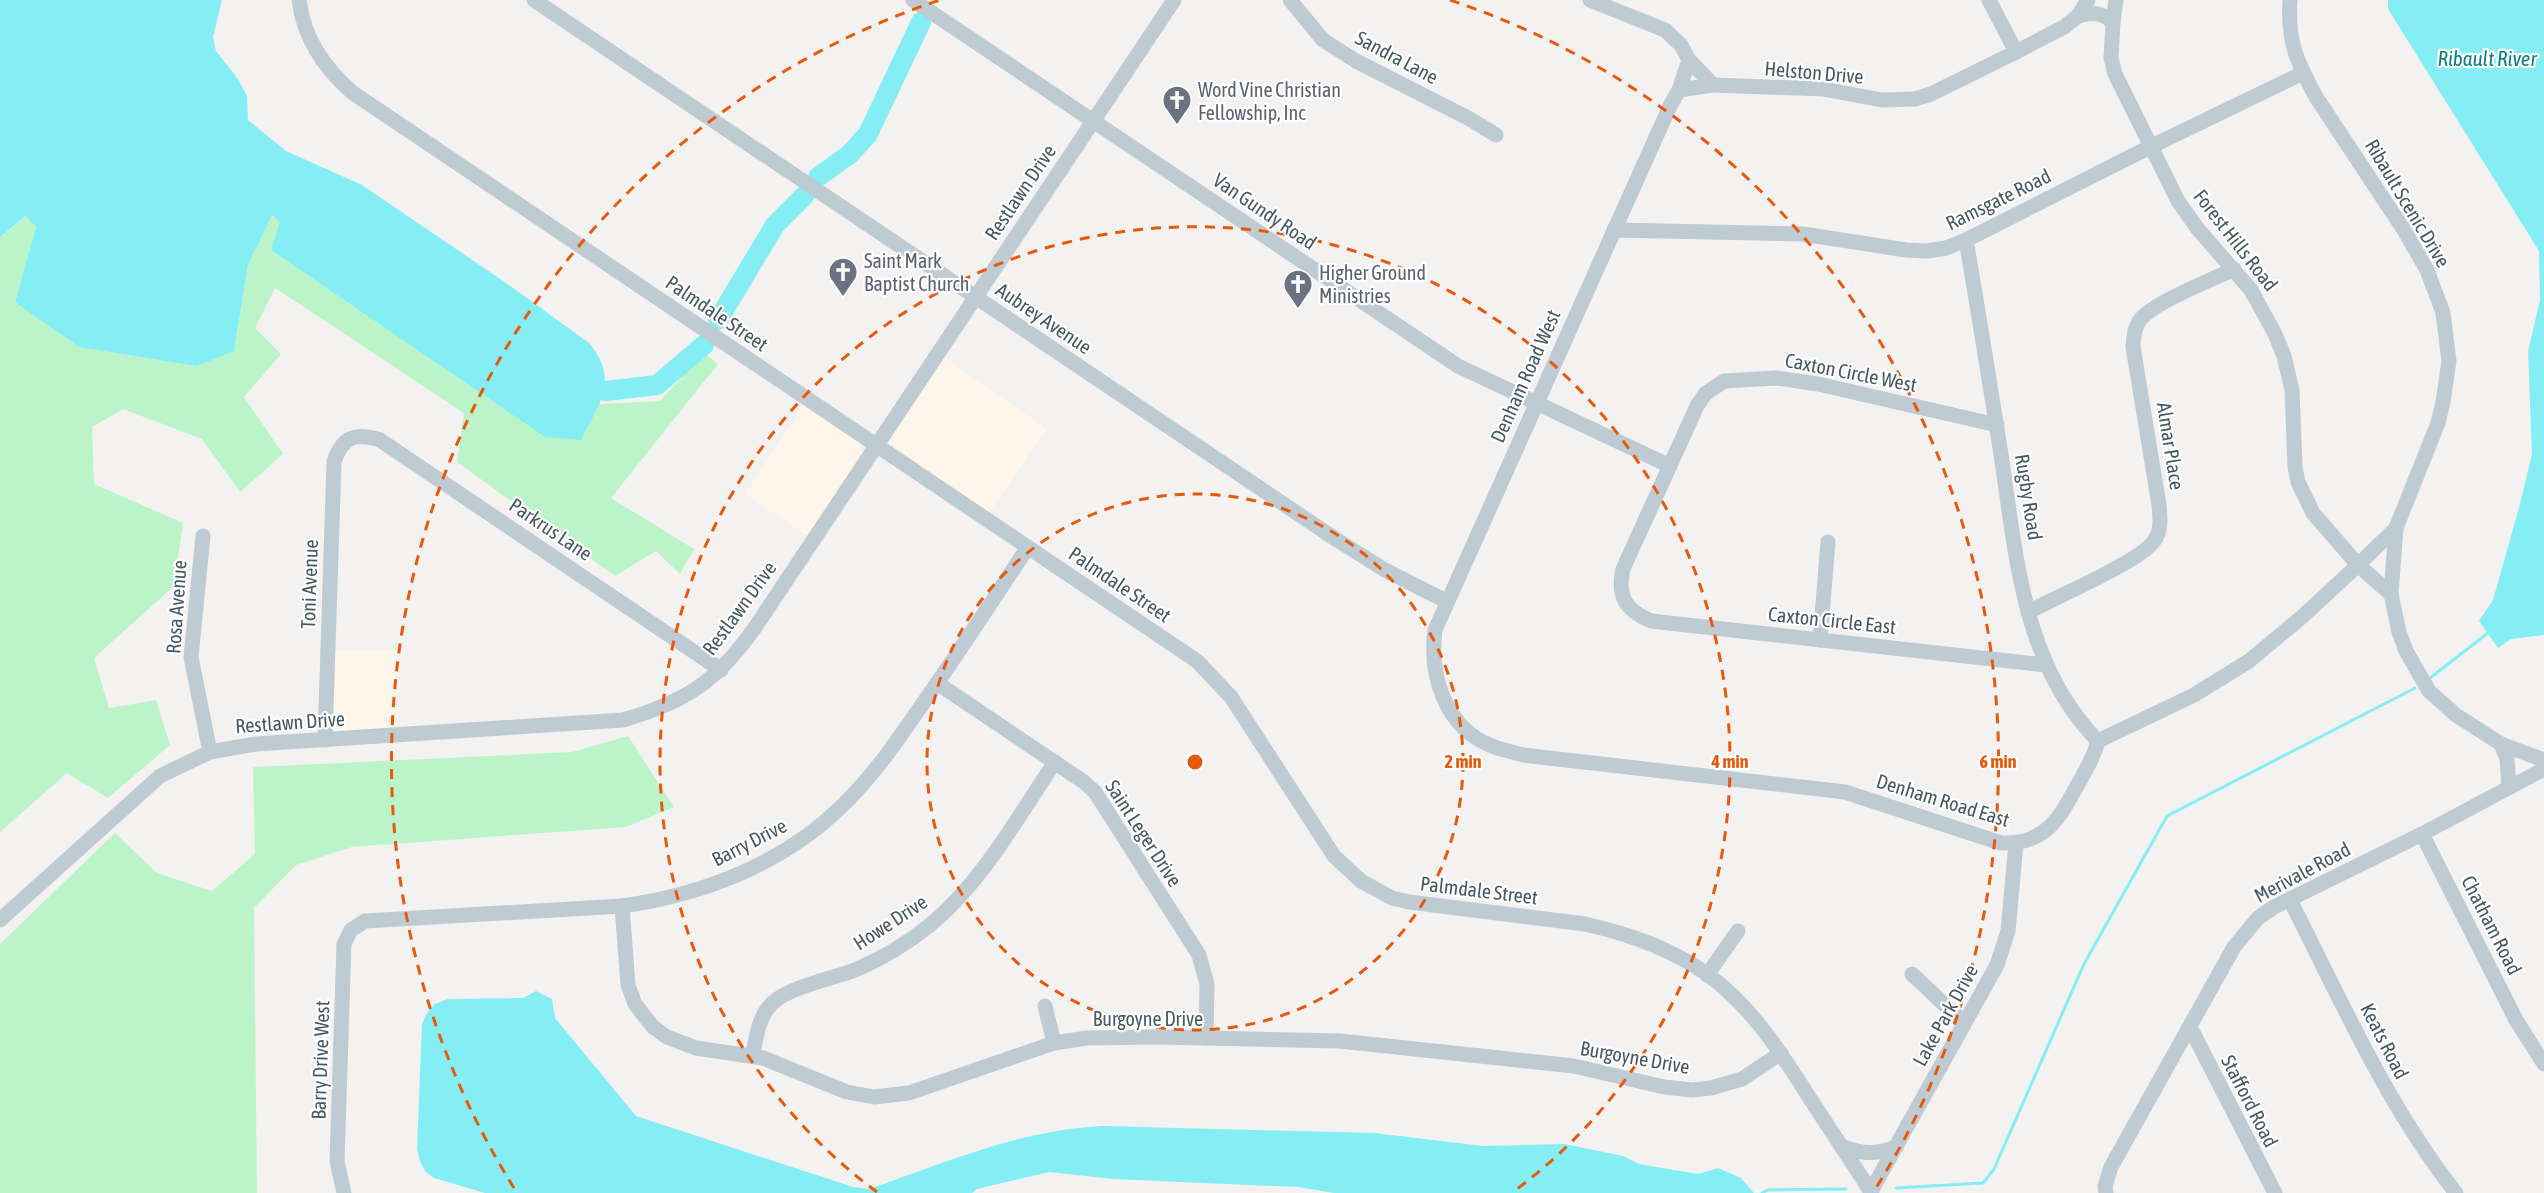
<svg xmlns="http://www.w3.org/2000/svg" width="2544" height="1193" viewBox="0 0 2544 1193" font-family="'Asap Condensed',sans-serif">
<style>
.commercial{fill:#fef6eb}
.green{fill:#bcf4ca}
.water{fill:#85eef5}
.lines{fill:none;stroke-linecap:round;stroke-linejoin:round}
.stream{stroke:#85eef5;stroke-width:3}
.river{stroke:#85eef5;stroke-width:20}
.minor{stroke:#becbd2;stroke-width:15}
.ring{fill:none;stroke:#e8590c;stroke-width:3;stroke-dasharray:10 8}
.labels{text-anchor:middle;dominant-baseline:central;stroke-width:4.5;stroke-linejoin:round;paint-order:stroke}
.street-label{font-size:20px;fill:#475861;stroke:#fff}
.worship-label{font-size:20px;fill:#5b616d;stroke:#fff;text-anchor:start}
.water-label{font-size:21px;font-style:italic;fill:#057f88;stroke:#fff}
.centre{fill:#e8590c;stroke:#fff;stroke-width:3}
.ring-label{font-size:18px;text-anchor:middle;font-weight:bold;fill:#e8590c;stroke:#fff;stroke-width:4.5;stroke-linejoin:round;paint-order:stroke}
</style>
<rect width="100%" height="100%" fill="#f4f1f1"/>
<!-- commercial -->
<g class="commercial">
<polygon points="942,356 1047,429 989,513 895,448 892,440 893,433"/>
<polygon points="805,403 859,441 861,454 808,536 745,494"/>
<polygon points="394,650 396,730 331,732 333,651"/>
</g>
<!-- green -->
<g class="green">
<polygon points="271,215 581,440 599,404 660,401 704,353 718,364 611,498 694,549 680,574 656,551 615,576 457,462 464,413 275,288 255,328 281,354 244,397 283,454 240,492 202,439 123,409 92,427 94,484 183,523 174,586 94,658 109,708 156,700 170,745 108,798 67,773 0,832 0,237 27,216 36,227 15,302 234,351 248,265"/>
<polygon points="628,736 674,807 626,827 352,847 296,865 254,908 257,1193 0,1193 0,944 115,833 157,873 212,891 255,854 253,767 572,752"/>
</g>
<!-- water -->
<g class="water">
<path d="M0,0H222L213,37L216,51L238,79L247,96L248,120L286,151L362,185L509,285L589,343C620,380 599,404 581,440L545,437L271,250L280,222L272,215L248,265L234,351L197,366L79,347L15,302L36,227L26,216L0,237Z"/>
<polygon points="2388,0 2544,0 2544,635 2511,639 2498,648 2479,621 2493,600 2520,504 2532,454 2528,351 2540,300 2539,251 2388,9"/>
<path d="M536,991L552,999L555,1018L636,1116L853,1187L870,1189C946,1162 1021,1130 1102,1126L1374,1133L1483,1146L1564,1144L1623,1156L1639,1164L1698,1174L1718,1168L1741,1178L1754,1193H1334L1298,1187L1113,1179L1049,1172L977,1189L972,1193H485L434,1178L425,1171L420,1161L417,1148L422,1024L427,1013L435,1004L448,999L523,998Z"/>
</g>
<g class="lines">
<!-- stream -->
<g class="stream">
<polyline points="2430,678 2488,633"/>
<polyline points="1896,1188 1983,1183 1994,1169 2084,964 2167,816 2415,688"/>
<polyline points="1762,1193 1768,1190 1846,1189"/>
</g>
<!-- river -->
<g class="river">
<polyline points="818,177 850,154 868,134 921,22"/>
<polyline points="718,320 775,225 804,196"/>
<polyline points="605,391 657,385 704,345"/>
</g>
<!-- minor -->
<g class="minor">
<path d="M299,0C304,39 324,68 353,93L1197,661L1231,697L1334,856L1361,881L1392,898L1409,902L1585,924C1629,934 1670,948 1707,974C1751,1006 1780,1051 1809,1097C1830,1129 1851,1161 1872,1193"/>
<polyline points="534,0 1337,540 1385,570 1446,601"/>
<polyline points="913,0 1458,366 1670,466"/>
<polyline points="1290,0 1323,40 1356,61 1468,118 1496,135"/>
<path d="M1590,0L1665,30L1681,45L1689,60L1679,90L1670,106L1435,630C1429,675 1445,728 1492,746C1502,750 1513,752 1523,755L1845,792L2001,843C2045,845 2059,819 2078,784C2086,770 2094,757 2098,741L2194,695L2249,661L2303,616L2358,565L2396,528L2438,423L2443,402L2449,361L2443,313L2436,294L2427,270L2404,230L2316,97C2297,62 2287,41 2290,0"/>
<polyline points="1989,0 2016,52"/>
<path d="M2088,0L2078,16C2093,12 2101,12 2113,22L2111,58L2115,74L2178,201L2197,228L2251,290L2275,334L2284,356L2292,390L2295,467L2298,482L2313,513L2358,565L2391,594L2399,632L2406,651L2429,691L2456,715L2501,744L2544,760"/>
<polyline points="2113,22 2116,0"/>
<polyline points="1689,60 1713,85"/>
<polyline points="1679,90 1713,85 1823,89 1882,100 1915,99 1931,94 2016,52 2064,27 2078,16"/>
<polyline points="1614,230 1803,234 1906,250 1927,251 1946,248 1966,240 2150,147 2303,73"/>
<path d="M1966,240C1978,309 1989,379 2000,448C2016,551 2021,663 2098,741"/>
<path d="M1997,425L1818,384L1776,378L1724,381L1705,394L1697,406L1623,569C1617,596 1625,610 1651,621L2045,665"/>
<polyline points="203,536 191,657 210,752"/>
<polyline points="2391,594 2396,528"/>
<path d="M2028,612C2054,598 2141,561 2154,541C2162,530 2160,518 2159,505L2133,347C2134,337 2134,328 2140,320C2154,302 2212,280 2234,269"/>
<polyline points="1820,640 1828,542"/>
<polyline points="937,683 1084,782 1095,792 1199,955 1207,984 1206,1038"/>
<path d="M325,740L334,462C342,437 355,432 380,440L721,670"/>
<polyline points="2501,744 2507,759 2509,787"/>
<polyline points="2422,834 2516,1020 2544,1064"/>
<path d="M2290,900C2341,1000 2386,1104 2456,1193"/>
<polyline points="622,906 628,985 635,1004 653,1027 667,1037 696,1048 763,1058 847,1092 874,1097 909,1093 1054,1043 1087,1038 1158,1037 1340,1041 1574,1066 1664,1087 1692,1090 1711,1088 1742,1079 1781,1053"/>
<path d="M0,920L160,776L210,752L256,744L623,720C685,702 716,682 754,629L1174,0"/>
<polyline points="1912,974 1964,1023"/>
<polyline points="1707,975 1738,931"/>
<polyline points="1045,1006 1054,1043"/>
<polyline points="2190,1027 2275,1193"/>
<path d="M752,1056C756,1041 758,1020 768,1008C782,988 832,979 855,970C881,959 908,943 930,925C983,881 1017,818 1055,762"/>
<path d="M1841,1146C1861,1154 1875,1155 1896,1147"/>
<path d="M344,1193L337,1161L344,944L351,930L365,921L622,906C702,895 783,864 842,806C875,774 900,737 926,699C961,649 994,598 1028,547"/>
<polyline points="1870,1193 1997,965 2008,931 2016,843"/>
<polyline points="2106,1193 2105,1186 2111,1167 2234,947 2258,918 2274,907 2422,834 2544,769"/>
</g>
</g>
<!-- distance rings -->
<g class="ring">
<circle cx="1195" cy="762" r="268"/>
<path d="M877 1192A535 535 0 1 1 1513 1192"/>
<path d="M514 1188A803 803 0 0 1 940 0M1450 0A803 803 0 0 1 1876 1188"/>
</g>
<!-- icons -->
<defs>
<g id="church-pin" transform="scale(1.5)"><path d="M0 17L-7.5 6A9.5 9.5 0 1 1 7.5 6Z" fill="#6b7280" stroke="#fff"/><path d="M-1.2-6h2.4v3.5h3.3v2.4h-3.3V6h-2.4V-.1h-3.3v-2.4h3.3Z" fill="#fff"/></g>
</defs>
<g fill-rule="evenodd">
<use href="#church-pin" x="1177" y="100"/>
<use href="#church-pin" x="843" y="272"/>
<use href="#church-pin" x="1298" y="284"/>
</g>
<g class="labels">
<!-- street labels -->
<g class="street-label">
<text transform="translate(1397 57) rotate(28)">Sandra Lane</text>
<text transform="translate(1814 72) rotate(5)">Helston Drive</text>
<text transform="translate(1020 192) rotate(-56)">Restlawn Drive</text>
<text transform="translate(1998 199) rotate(-26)">Ramsgate Road</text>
<text transform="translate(2408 203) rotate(59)">Ribault Scenic Drive</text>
<text transform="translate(1265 211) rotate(34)">Van Gundy Road</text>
<text transform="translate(2236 240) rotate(52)">Forest Hills Road</text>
<text transform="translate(717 313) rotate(34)">Palmdale Street</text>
<text transform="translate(1044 318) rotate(34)">Aubrey Avenue</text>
<text transform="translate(1851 372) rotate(11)">Caxton Circle West</text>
<text transform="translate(1525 376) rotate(-66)">Denham Road West</text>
<text transform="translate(2171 446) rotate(81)">Almar Place</text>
<text transform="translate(2029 497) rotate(81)">Rugby Road</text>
<text transform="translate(551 529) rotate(34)">Parkrus Lane</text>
<text transform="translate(309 584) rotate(-88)">Toni Avenue</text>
<text transform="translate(1120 584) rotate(34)">Palmdale Street</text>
<text transform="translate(176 607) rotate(-86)">Rosa Avenue</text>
<text transform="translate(739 608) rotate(-54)">Restlawn Drive</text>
<text transform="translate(1832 620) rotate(6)">Caxton Circle East</text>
<text transform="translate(290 722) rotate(-4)">Restlawn Drive</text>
<text transform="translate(1943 800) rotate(17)">Denham Road East</text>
<text transform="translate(1144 833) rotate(57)">Saint Leger Drive</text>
<text transform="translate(749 842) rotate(-27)">Barry Drive</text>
<text transform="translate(2302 872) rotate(-28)">Merivale Road</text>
<text transform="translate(1479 890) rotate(7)">Palmdale Street</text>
<text transform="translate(890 922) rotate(-33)">Howe Drive</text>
<text transform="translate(2492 925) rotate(63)">Chatham Road</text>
<text transform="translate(1945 1015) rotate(-61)">Lake Park Drive</text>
<text x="1148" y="1018">Burgoyne Drive</text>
<text transform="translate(2385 1041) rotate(63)">Keats Road</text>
<text transform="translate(1635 1057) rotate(10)">Burgoyne Drive</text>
<text transform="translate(320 1060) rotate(-88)">Barry Drive West</text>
<text transform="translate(2250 1101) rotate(63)">Stafford Road</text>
</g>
<!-- worship labels -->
<g class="worship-label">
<text x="1198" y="89">Word Vine Christian<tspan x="1198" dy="23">Fellowship, Inc</tspan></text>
<text x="864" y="260">Saint Mark<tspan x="864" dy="23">Baptist Church</tspan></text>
<text x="1319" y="272">Higher Ground<tspan x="1319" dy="23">Ministries</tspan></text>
</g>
<!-- water labels -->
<g class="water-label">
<text x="2487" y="58">Ribault River</text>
</g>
</g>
<circle cx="1195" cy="762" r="9" class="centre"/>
<g class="ring-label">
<text x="1463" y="768">2 min</text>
<text x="1730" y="768">4 min</text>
<text x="1998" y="768">6 min</text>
</g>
</svg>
